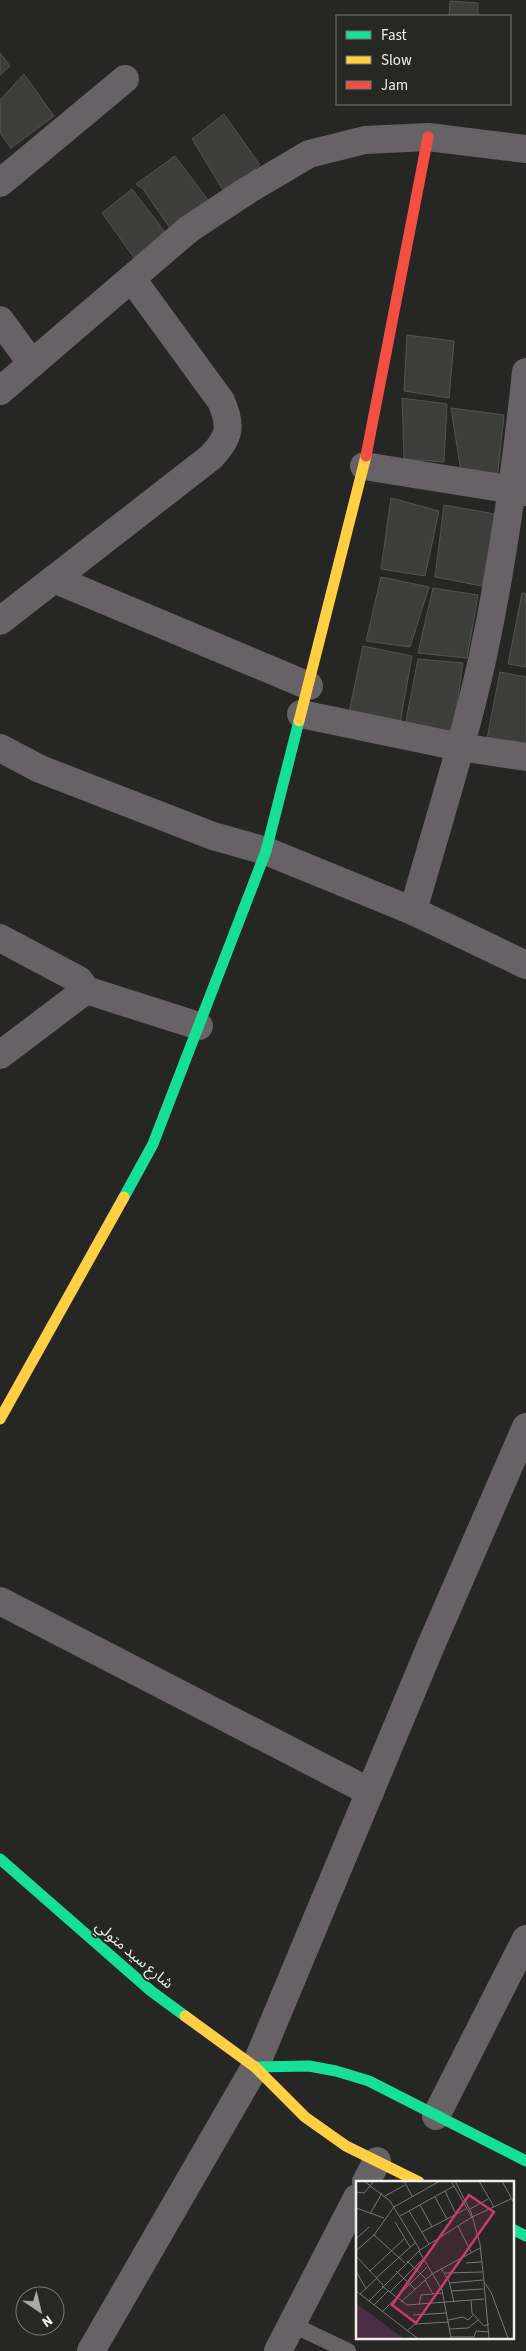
<svg xmlns="http://www.w3.org/2000/svg" width="526" height="2351" viewBox="0 0 526 2351" font-family="'Source Sans 3','Noto Sans Arabic',sans-serif">
<style>
.building{fill:#3d3e3c;stroke:#535352}
.lines{fill:none;stroke-linecap:round;stroke-linejoin:round}
.lane{stroke:#676266;stroke-width:16}
.street{stroke:#676266;stroke-width:28}
.fast{stroke:#16e098;stroke-width:11}
.slow{stroke:#ffcf43;stroke-width:11}
.jam{stroke:#f24e42;stroke-width:11}
.labels{text-anchor:middle;dominant-baseline:central;stroke-width:4;stroke-linejoin:round;paint-order:stroke}
.street-label{font-size:15px;fill:#efefed;stroke:#272824}
.inset-road{fill:none;stroke:#767775;stroke-width:1}
.view{fill:#c93871;fill-opacity:0.15;stroke:#c93871;stroke-width:2.5}
.inset-edge{fill:none;stroke:#efefed;stroke-width:2.5}
</style>
<rect width="100%" height="100%" fill="#262725"/>
<!-- building -->
<g class="building">
<polygon points="450,1 478,3 478,16 449,16"/>
<polygon points="0,53 10,66 0,75"/>
<polygon points="24,74 54,116 11,148 0,133 0,100"/>
<polygon points="224,114 260,165 225,193 192,139"/>
<polygon points="175,156 208,200 172,231 143,189 136,184"/>
<polygon points="132,189 165,232 135,259 102,213"/>
<polygon points="407,335 454,341 449,398 404,391"/>
<polygon points="402,398 447,404 444,462 404,459"/>
<polygon points="451,408 504,415 497,480 461,472"/>
<polygon points="391,498 439,511 425,576 381,569"/>
<polygon points="444,505 495,514 482,586 435,577"/>
<polygon points="381,577 429,587 410,647 366,641"/>
<polygon points="433,588 478,595 467,658 418,653"/>
<polygon points="522,593 526,594 526,667 508,664"/>
<polygon points="363,646 412,656 400,723 348,717"/>
<polygon points="418,659 463,663 452,738 405,726"/>
<polygon points="500,672 526,677 526,749 486,744"/>
</g>
<g class="lines">
<!-- lane -->
<polyline class="lane" points="291,2324 348,2351"/>
<!-- street -->
<g class="street">
<polyline points="0,183 125,79"/>
<polyline points="0,320 32,364"/>
<polyline points="0,391 189,229 248,190 309,154 365,140 428,137 526,149"/>
<polyline points="364,466 526,492"/>
<polyline points="54,579 309,686"/>
<path d="M0,621L211,457C230,437 232,426 221,401L132,279"/>
<polyline points="301,714 460,747 526,757"/>
<polyline points="0,748 40,769 213,836 266,851 413,911 526,965"/>
<path d="M413,911C437,826 464,742 483,656C503,562 516,467 526,372"/>
<polyline points="0,938 79,980 86,990 199,1026"/>
<polyline points="0,1055 86,990"/>
<polyline points="0,1601 370,1792"/>
<polyline points="436,2116 526,1939"/>
<polyline points="366,2182 377,2161"/>
<polyline points="91,2351 255,2067 432,1643 526,1427"/>
<polyline points="278,2351 357,2198"/>
</g>
<!-- fast -->
<g class="fast">
<polyline points="124,1197 153,1144 266,851 299,721"/>
<polyline points="0,1859 151,1991 185,2016"/>
<polyline points="255,2067 309,2066 336,2071 369,2081 526,2161"/>
<polyline points="512,2229 526,2236"/>
</g>
<!-- slow -->
<g class="slow">
<polyline points="299,721 366,456"/>
<polyline points="0,1419 124,1197"/>
<polyline points="185,2016 255,2067 305,2117 346,2146 419,2182"/>
</g>
<!-- jam -->
<polyline class="jam" points="366,456 428,137"/>
</g>
<g class="labels">
<!-- street labels -->
<g class="street-label">
<text transform="translate(134 1955) rotate(40)">شارع سيد متولي</text>
</g>
</g>
<!-- overview -->
<g transform="translate(356 2181)">
<rect width="158" height="158" fill="#262725"/>
<path d="M0,122L47,157H0Z" fill="#492e44"/>
<path class="inset-road" d="M8,0L34,20L64,69M48,0L56,15M95,0L116,36M99,0L115,31L124,63L128,101L135,111L152,157M123,0L138,26M146,0L158,22M89,10L100,33M0,11L8,12L18,0M29,15L49,4M79,16L91,38M64,24L76,46M0,27L28,37M114,28L132,18M53,30L73,63M14,33L26,12M44,35L98,5M39,41L54,66M102,45L115,71M66,51L110,28M18,54L49,82M0,58L13,46M0,70L18,54L38,26L84,0M63,70L86,109L95,157M0,75L27,104M51,80L70,98M110,82L125,81M85,87L93,100L98,121M0,90L10,108M14,90L48,58M40,90L59,108M89,92L126,91M20,97L59,62M69,99L77,113M93,102L127,99M128,102L133,157M26,105L51,124L128,118M0,110L61,157M95,110L127,108M34,111L67,78M4,113L21,97M115,119L116,132L128,145L133,143M13,120L64,69L116,36L155,18M45,121L76,93L124,67M18,124L32,110M63,124L65,114L87,112M26,131L71,86M57,134L91,132M92,139L107,136L112,139L117,134M94,148L112,147L122,139M51,150L59,143L93,141M95,156H118L120,150L133,151"/>
<path class="view" d="M113,14L138,31L60,142L36,124Z"/>
<rect width="158" height="158" class="inset-edge"/>
</g>
<!-- legend -->
<rect x="336" y="15" width="175" height="90" fill="#272824" stroke="#777874"/>
<rect x="346" y="31" width="25" height="8" fill="#16e098" stroke="#777874"/>
<text x="381" y="40" font-size="15" fill="#efefed">Fast</text>
<rect x="346" y="56" width="25" height="8" fill="#ffcf43" stroke="#777874"/>
<text x="381" y="65" font-size="15" fill="#efefed">Slow</text>
<rect x="346" y="81" width="25" height="8" fill="#f24e42" stroke="#777874"/>
<text x="381" y="90" font-size="15" fill="#efefed">Jam</text>
<!-- north arrow -->
<g transform="translate(40 2311) rotate(145)"><circle r="24" fill="#272824" stroke="#777874"/>
<path d="M0-4L9 19L0 12L-9 19Z" fill="#a9a9a7"/>
<text y="-8" font-size="14" font-weight="bold" text-anchor="middle" fill="#efefed">N</text>
</g>
</svg>
